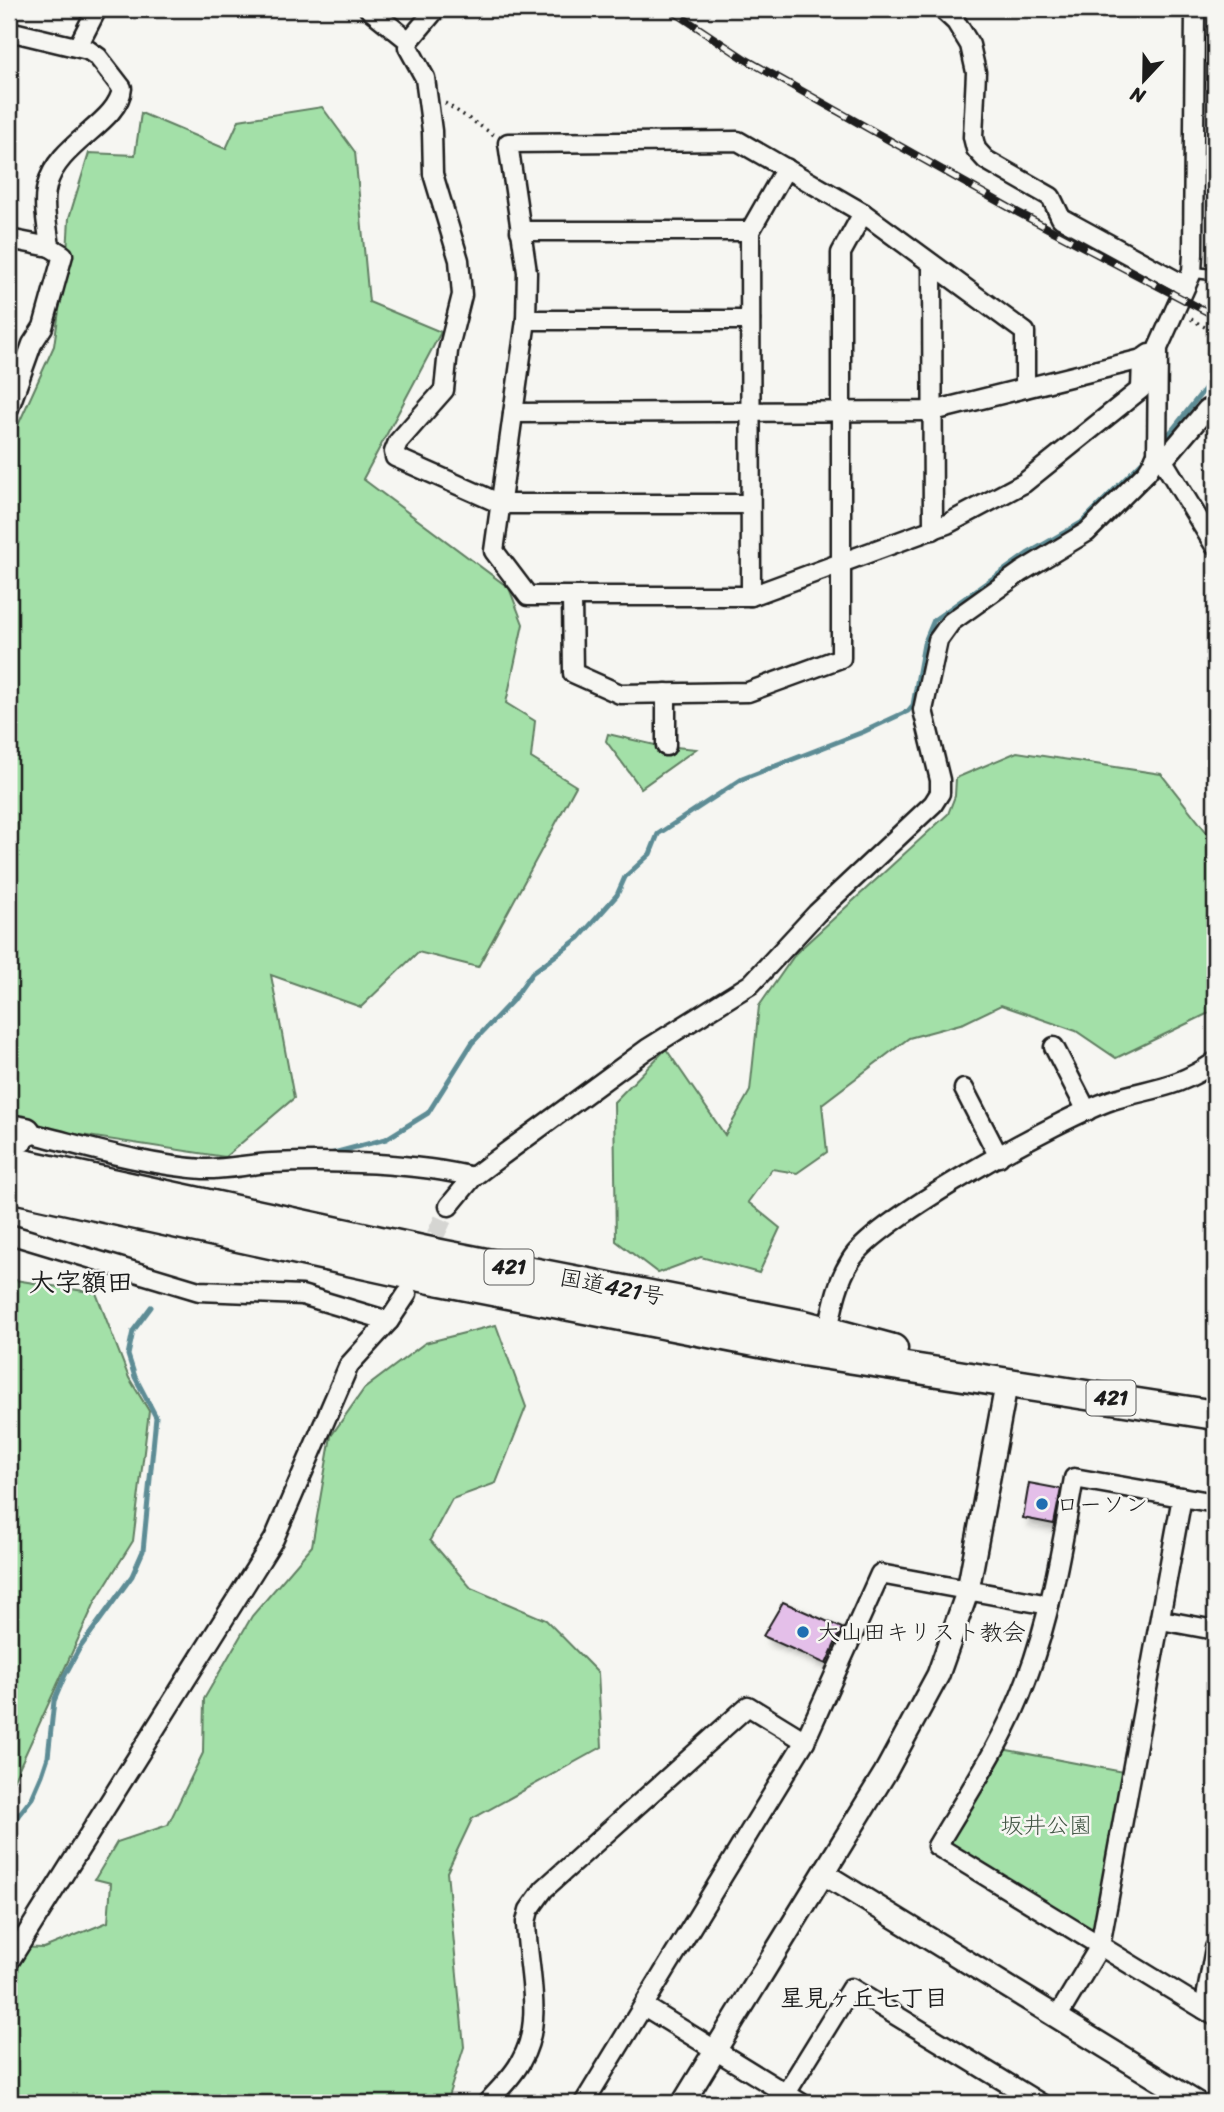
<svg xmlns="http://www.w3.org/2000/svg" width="1224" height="2112" viewBox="0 0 1224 2112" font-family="Sriracha,'Klee One',sans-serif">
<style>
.green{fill:#a3e0a8;stroke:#607e62;stroke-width:2}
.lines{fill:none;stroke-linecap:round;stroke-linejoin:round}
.stream{stroke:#5d8c95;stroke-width:5}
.building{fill:#e4bfe9;stroke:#1c1c1c;stroke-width:2;filter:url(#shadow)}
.minor-tunnel{stroke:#d5d5d2;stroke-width:18;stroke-dasharray:18 9;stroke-linecap:butt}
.service-casing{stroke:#1c1c1c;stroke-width:14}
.minor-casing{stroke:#1c1c1c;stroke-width:23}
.tertiary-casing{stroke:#1c1c1c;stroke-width:26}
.trunk-casing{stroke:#1c1c1c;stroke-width:33}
.path{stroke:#1c1c1c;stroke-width:3.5;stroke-dasharray:2 5;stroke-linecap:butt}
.service{stroke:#f6f6f2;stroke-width:9}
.minor{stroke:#f6f6f2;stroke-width:18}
.tertiary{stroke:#f6f6f2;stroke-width:21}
.trunk{stroke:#f6f6f2;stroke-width:28}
.rail-casing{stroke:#1c1c1c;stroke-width:8}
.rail{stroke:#f6f6f2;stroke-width:5;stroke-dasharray:16;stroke-linecap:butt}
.poi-dot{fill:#1f6fb2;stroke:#f6f6f2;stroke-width:2.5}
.labels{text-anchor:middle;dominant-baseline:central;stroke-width:5;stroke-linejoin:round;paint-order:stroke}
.shield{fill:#f6f6f2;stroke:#5d5d5c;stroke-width:2}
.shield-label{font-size:21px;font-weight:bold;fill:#1c1c1c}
.street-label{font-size:23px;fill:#1c1c1c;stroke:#f6f6f2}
.poi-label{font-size:23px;fill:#1c1c1c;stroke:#f6f6f2;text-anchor:start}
.park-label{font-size:23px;fill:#445746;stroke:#f6f6f2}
.neighbourhood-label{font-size:24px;font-weight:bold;fill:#1c1c1c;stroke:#f6f6f2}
.quarter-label{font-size:26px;font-weight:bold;fill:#1c1c1c;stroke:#f6f6f2}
</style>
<defs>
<filter id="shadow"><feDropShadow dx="6" dy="6" stdDeviation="3.5" flood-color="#0004"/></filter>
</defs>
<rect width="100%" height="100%" fill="#f6f6f2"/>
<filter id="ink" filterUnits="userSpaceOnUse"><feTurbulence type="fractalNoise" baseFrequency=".0143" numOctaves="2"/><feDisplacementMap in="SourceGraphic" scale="14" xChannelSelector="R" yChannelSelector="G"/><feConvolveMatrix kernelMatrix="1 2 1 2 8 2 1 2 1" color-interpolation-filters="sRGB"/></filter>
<g filter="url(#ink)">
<!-- green -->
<g class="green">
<polygon points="322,107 355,152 369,302 441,332 363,479 509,588 523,624 506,703 535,721 531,758 576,786 478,967 418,952 361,1007 271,975 294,1098 225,1157 9,1124 9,595 13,582 9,576 9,445 54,346 67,254 69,218 89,153 135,155 141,113 226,149 239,120"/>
<polygon points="1215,717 1215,1010 1116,1058 1076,1031 1001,1005 964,1023 909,1038 822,1104 827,1152 797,1173 772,1169 748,1202 780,1228 759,1273 701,1257 658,1273 616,1241 614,1102 666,1049 725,1135 750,1091 759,1006 796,953 948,814 955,796 956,778 1017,752 1161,774 1212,839 1211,718"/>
<polygon points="608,734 655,745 696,749 641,788 606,741"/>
<polygon points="9,1279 96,1293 129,1378 149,1411 133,1541 96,1600 9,1790"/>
<polygon points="496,1325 526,1407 496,1483 452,1499 430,1540 471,1588 546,1620 598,1673 602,1747 472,1819 447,1872 464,2047 446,2103 9,2103 9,1947 44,1948 108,1922 111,1883 95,1879 117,1842 168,1825 203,1753 204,1699 252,1616 312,1546 331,1436 364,1389 425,1343"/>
<polygon points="1002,1749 1123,1772 1096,1927 1088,1929 953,1847 951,1839 990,1777"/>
</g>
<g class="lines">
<!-- stream -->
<g class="stream">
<polyline points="1162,443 1215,376"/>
<polyline points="330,1154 386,1139 428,1113 472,1043 512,1001 532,973 579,938 617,895 625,877 650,854 658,834 742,779 863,732 908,711 913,705 924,644 934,620 1027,554 1081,523 1150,454"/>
<polyline points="9,1827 32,1798 42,1775 48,1757 54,1701 65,1675 79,1649 132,1576 143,1551 156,1417 135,1377 128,1355 133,1331 151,1307"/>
</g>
</g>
<!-- building -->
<g class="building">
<polygon points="1029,1483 1061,1489 1054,1524 1023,1518"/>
<polygon points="783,1602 842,1628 826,1664 763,1636"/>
</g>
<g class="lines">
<!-- minor-tunnel -->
<polyline class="minor-tunnel" points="424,1260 449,1206"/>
<!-- service casing -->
<g class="service-casing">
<polyline id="service" points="1192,272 1215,275"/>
</g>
<!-- minor casing -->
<g class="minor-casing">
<g id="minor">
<polyline points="369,9 409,41 408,47 425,78 432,131 433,174 459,260 462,295 448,351 444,390 398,442 394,452 395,457 501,504 750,504"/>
<polyline points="942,9 956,22 970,45 976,72 973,137 976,149 986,160 1051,197 1061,218 1184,285"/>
<path d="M9,31L88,50L98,57L122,88C119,123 57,143 47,186C42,205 48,228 50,247L9,239"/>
<polyline points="409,41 436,9"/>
<polyline points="78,46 97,9"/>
<polyline points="520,231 750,231"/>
<polyline points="932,265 933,530"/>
<polyline points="526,320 750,320"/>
<polyline points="1025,388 1025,332 863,213 738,141 508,143 527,272 526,320 494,551 528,596 751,596 947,524 1024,483 1141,389 1142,359"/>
<polyline points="9,408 32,344 43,327 63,255 50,247"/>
<polyline points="513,413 933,411 1142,359 1149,354"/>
<polyline points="1155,458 1165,464 1215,546"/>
<polyline points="1162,462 1207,409"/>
<polyline points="751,596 750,231 786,168"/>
<polyline points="572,597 573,673 620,694 748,692 841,658 841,253 863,213"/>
<polyline points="666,693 666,746"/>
<polyline points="1054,1047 1087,1111"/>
<polyline points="964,1089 999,1157"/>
<path d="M23,1142L26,1132C84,1146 143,1165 203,1169C225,1170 249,1164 272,1163C329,1160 418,1163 473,1177"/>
<polyline points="449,1206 473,1177 493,1162 647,1049 751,984 817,913 933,804 940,793 940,780 923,710 938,640 951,622 1021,572 1087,532 1147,472 1157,456 1158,348 1192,272 1193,254 1195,9"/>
<polyline points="9,1234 199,1291 302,1295 389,1321"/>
<path d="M828,1331C833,1306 837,1282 851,1260C876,1219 1062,1117 1112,1100C1154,1087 1176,1089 1215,1062"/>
<path d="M1215,1503L1074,1478C1062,1546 1051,1615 1026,1681C1005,1739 969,1792 937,1846L1215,2016"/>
<polyline points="1161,1620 1215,1630"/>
<polyline points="9,1962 274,1539 349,1365 389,1321 407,1294"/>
<polyline points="644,2006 801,2103"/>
<polyline points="1204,2009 1215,1948"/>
<polyline points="1058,2016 1100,1946 1182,1497"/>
<path d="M487,2103C498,2090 513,2077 521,2061C545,2020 527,1967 526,1922L529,1910L544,1889L748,1706L805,1741"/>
<polyline points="584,2103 805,1741 880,1574 1049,1605"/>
<polyline points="780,2103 851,1988 1040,2103"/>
</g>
</g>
<!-- tertiary casing -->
<g class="tertiary-casing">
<g id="tertiary">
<polyline points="824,1874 1197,2103"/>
<polyline points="683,2103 885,1773 938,1675 968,1590 1007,1381"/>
</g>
</g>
<!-- trunk casing -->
<g class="trunk-casing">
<g id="trunk">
<polyline points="9,1129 26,1132"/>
<polyline points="9,1161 440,1254 804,1325 893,1349"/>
<polyline points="9,1187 431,1279 796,1350 1215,1415"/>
</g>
</g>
<!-- path -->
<g class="path">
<polyline points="445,103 494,135"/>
<polyline points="1191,319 1215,333"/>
</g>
<!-- service -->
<use href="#service" class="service"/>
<!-- minor -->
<use href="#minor" class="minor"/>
<!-- tertiary -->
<use href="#tertiary" class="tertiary"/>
<!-- trunk -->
<use href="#trunk" class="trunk"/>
<!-- rail casing -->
<g class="rail-casing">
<polyline id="rail" points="670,9 745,59 1017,212 1215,316"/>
</g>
<!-- rail -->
<use href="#rail" class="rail"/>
</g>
</g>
<!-- markers -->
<g class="poi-dot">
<circle cx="1042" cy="1504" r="7"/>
<circle cx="803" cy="1632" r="7"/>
</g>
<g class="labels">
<!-- shield labels -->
<g class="shield">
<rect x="484.5" y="1249.5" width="49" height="35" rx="5"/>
<rect x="1086.5" y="1380.5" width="49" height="35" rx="5"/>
</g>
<g class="shield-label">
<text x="509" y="1267">421</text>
<text x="1111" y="1398">421</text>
</g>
<!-- street labels -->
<g class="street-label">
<text transform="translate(612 1287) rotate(11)">国道421号</text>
</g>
<!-- poi labels -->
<g class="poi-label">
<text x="1056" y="1504">ローソン</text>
<text x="817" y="1632">大山田キリスト教会</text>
</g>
<!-- park labels -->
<g class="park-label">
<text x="1046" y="1825">坂井公園</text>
</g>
<!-- neighbourhood labels -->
<g class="neighbourhood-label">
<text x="864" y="1998">星見ヶ丘七丁目</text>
</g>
<!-- quarter labels -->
<g class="quarter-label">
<text x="81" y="1282">大字額田</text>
</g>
</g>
<!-- margin -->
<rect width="1224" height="2112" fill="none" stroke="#f6f6f2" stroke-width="35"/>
<rect x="18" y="18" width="1189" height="2077" fill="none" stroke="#1c1c1c" stroke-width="2.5" filter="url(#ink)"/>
<!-- north arrow -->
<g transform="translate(1144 80) rotate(202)" stroke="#f6f6f2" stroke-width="5" paint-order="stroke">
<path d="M0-5L12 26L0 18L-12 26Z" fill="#1c1c1c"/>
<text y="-10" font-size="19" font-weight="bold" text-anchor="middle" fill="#1c1c1c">N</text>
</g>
</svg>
